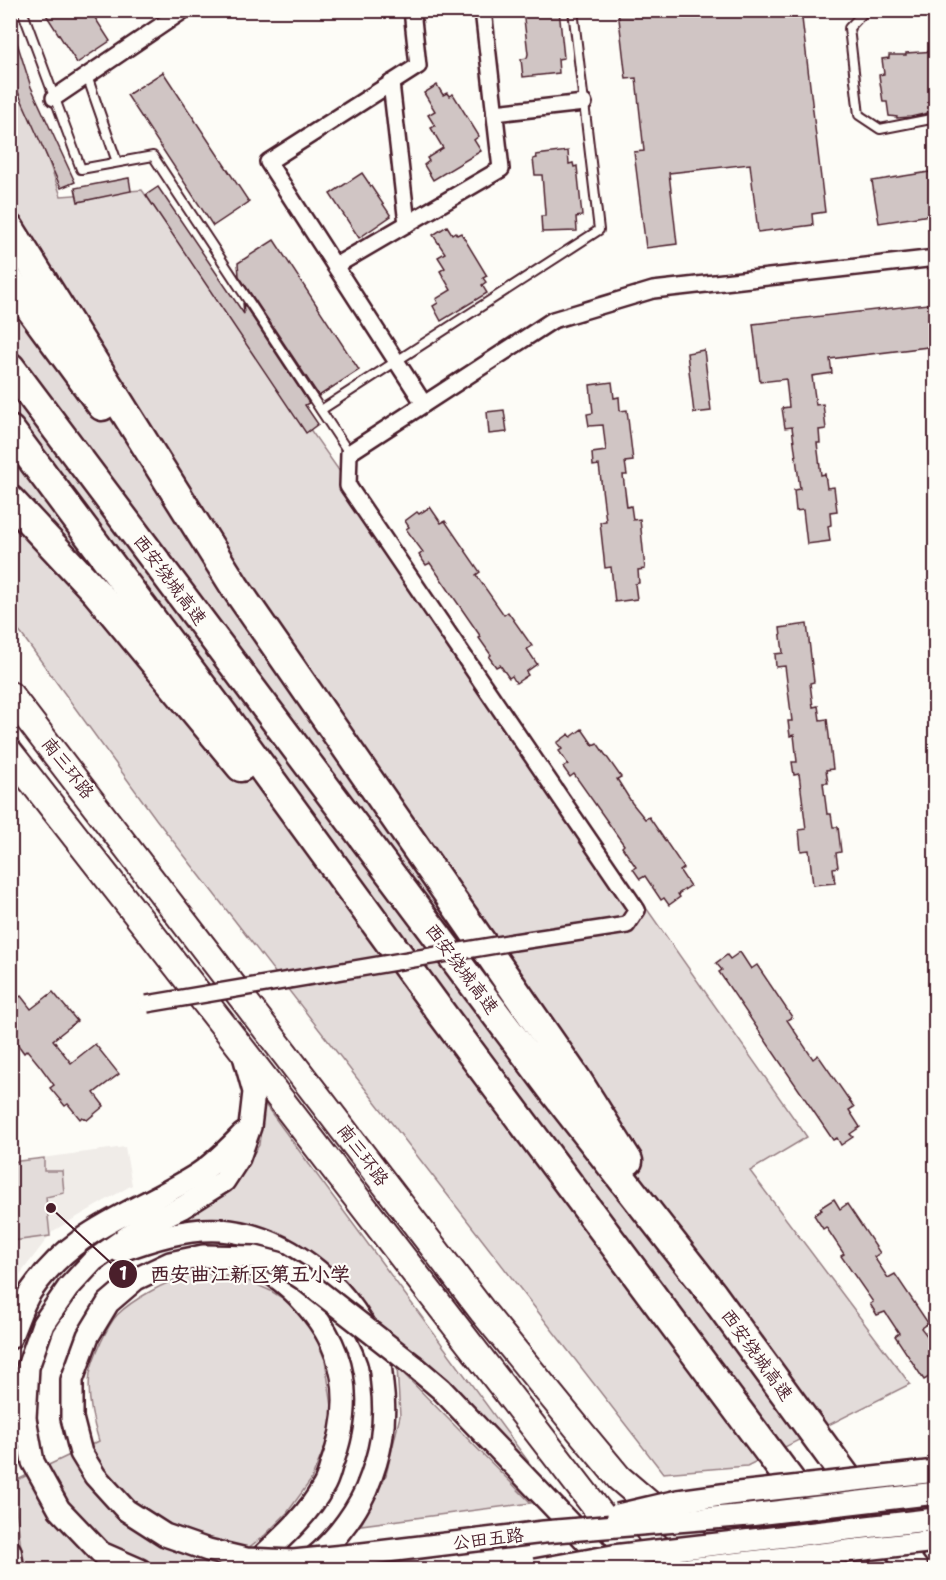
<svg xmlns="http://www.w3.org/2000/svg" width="946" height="1580" viewBox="0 0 946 1580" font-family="'Shantell Sans','LXGW WenKai TC',sans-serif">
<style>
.built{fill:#f0ece8}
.green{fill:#e3dcda;stroke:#967e82;stroke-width:1.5}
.building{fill:#d0c5c4;stroke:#4a1f2b;stroke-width:1.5}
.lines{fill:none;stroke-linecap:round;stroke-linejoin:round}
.service-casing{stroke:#4a1f2b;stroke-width:12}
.minor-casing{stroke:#4a1f2b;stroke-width:20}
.secondary-casing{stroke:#4a1f2b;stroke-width:26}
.trunk-casing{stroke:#4a1f2b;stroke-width:30}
.motorway-casing{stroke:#4a1f2b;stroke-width:33}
.service{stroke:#fdfcf7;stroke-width:8}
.minor{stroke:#fdfcf7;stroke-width:15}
.secondary{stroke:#fdfcf7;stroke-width:21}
.trunk{stroke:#fdfcf7;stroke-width:26}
.motorway{stroke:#fdfcf7;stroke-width:28}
.minor-bridge-casing{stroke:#4a1f2b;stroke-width:20;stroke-linecap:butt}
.secondary-bridge-casing{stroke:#4a1f2b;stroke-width:26;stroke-linecap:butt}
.minor-bridge{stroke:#fdfcf7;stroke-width:15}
.secondary-bridge{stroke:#fdfcf7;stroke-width:21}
.labels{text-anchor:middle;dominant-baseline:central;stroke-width:4.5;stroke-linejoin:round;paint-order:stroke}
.street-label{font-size:18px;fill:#4a1f2b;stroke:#fdfcf7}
.leader{fill:none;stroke:#4a1f2b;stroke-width:2}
.callout-dot{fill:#4a1f2b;stroke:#fdfcf7;stroke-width:2}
.mark-label{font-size:18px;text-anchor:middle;font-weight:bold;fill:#fff}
.callout-label{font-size:20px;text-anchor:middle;font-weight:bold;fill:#4a1f2b;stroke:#fdfcf7;stroke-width:4.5;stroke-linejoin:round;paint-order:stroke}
</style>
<rect width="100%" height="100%" fill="#fdfcf7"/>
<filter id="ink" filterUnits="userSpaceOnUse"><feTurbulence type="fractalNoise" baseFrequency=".0167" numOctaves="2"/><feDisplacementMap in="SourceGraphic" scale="12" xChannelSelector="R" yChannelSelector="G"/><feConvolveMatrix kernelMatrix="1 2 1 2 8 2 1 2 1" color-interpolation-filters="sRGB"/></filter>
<g filter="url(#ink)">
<!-- built -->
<polygon class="built" points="125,1147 132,1185 53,1231 11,1286 11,1162"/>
<!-- green -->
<g class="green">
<polygon points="10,53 61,196 142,190 807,1137 750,1171 910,1384 747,1466 663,1473 156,819 22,635 11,623"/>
<path d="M264,1103L550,1491L373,1322C367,1312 361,1299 353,1290C318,1251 270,1223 217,1218C205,1217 191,1219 179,1220L210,1203L238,1179L259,1145Z"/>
<polygon points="44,1158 44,1171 62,1171 64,1193 46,1197 50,1236 13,1241 16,1278 11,1286 11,1162"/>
<path d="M216,1274L244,1279L271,1291L295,1306L313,1331L325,1360L333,1413L326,1444L311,1480L287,1513L265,1535L221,1569H20L22,1557L13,1482L99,1441C92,1419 87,1395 90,1373C93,1358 107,1326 117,1315C133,1299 167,1281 189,1275C198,1273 208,1274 216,1274Z"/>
<polygon points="397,1367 531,1503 361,1525 386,1475 400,1416"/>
</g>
<!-- building -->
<g class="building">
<polygon points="43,10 90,10 110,41 77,63"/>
<polygon points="523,10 559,10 564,58 558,59 559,73 523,77 521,59 527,58 528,54"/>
<polygon points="618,10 801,10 825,212 812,214 813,225 758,232 750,164 669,173 677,244 646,248 634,152 644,151 636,78 626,79"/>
<polygon points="13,30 31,87 75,182 61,188 18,92 10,69 10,31"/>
<polygon points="936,51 936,110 928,110 928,113 911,117 897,118 897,117 889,116 887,102 883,102 879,75 884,74 882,59 889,58 889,55 906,55 906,53"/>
<polygon points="163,72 249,202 213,226 127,95"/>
<polygon points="437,85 443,95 447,93 449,96 453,94 479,136 474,140 481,151 433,180 424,165 429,161 427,158 443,148 431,128 435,126 428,115 435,111 424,93"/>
<polygon points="568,151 569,164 573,163 574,167 577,166 582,216 576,217 577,231 542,232 541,216 545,216 545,212 542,175 535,175 533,159 537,158 536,155"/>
<polygon points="936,171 936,214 879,223 872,181"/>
<polygon points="362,173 391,216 359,238 330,194"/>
<polygon points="129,178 131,191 78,202 75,188"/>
<polygon points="158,187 244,314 243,303 309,403 305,405 318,424 306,433 146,195"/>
<polygon points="447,226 452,234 455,232 457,235 461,233 487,276 483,278 486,282 482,285 487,293 441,321 433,306 438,303 436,299 451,290 440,271 445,268 438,257 445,253 433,235"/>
<polygon points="274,240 359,370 319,396 239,276 238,263"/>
<polygon points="936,303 936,346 830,359 832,373 812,376 816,405 823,404 826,429 819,430 820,443 817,443 821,475 825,474 827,488 834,487 837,511 830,512 831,525 828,526 830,541 807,544 803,510 796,511 794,490 800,489 792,427 785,428 782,408 789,407 786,379 760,382 753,324"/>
<polygon points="704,350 711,411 694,413 687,353"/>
<polygon points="612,382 614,398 619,397 620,411 627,410 633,461 625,462 627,475 623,475 627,507 631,506 633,520 640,519 645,569 638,570 639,583 635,584 637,599 615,602 611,567 605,568 600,522 606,521 599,465 593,466 592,453 606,451 603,425 589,426 587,414 593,413 590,385"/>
<polygon points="504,410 507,432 489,434 487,412"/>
<polygon points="430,507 441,523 445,521 480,572 476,575 504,615 508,612 532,646 527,649 537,664 526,672 528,675 516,683 512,676 509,678 500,665 496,667 489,657 491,655 479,638 481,637 430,563 426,565 419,555 423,552 406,529 409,527 405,521 417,512 419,514"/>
<polygon points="807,624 814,682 810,683 813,707 818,706 820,720 827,719 833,769 826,770 828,783 823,783 827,814 831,814 833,827 838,827 841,852 836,853 838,867 833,868 835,883 813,885 809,850 801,851 799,830 806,829 799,774 794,775 792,762 797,762 794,735 790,736 788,721 792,721 785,666 776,667 775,654 783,653 780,628"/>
<polygon points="582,729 593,745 597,743 621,777 617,779 632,803 645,819 649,817 684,868 680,871 690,886 678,894 680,897 669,905 664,898 661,900 645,876 640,879 633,869 636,867 622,847 624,845 574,774 570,777 563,767 568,764 559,751 562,749 557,743 569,734 571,737"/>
<polygon points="740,952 751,969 757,965 792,1017 787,1020 813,1059 818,1055 854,1107 849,1110 860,1127 850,1134 853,1137 841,1145 837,1138 833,1140 719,972 722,970 716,963 727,955 730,959"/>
<polygon points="53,992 77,1021 53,1040 71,1063 95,1044 119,1074 94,1093 104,1106 87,1120 82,1117 80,1119 68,1104 65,1106 50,1088 54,1085 40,1066 27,1050 24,1053 10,1034 10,1004 21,996 31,1009"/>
<polygon points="834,1199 840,1209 847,1204 880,1253 874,1257 888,1278 895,1274 928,1323 921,1328 936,1347 936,1373 924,1380 895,1336 899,1333 885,1312 877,1315 870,1304 873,1302 841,1256 844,1254 826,1227 823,1229 814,1215 822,1210 820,1208"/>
</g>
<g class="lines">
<!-- service casing -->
<g class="service-casing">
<g id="service">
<polyline points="22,10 81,169 153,156 349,453"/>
<polyline points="866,10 849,28 859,115 880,129 936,118"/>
<polyline points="87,76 117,162"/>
<polyline points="321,410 599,230 573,10"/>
</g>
</g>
<!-- minor casing -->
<g class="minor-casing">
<g id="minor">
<polyline points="412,10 418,66 268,162 424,404"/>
<polyline points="391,83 407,224"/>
<polyline points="54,98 184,10"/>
<polyline points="495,113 584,103"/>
<polyline points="335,266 501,169 483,10"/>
<polyline points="514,942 627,925 637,910 348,486 349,453 553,320 653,290 936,258"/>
</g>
</g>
<!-- secondary casing -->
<g class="secondary-casing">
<g id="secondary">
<path d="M119,1251C152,1239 185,1228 221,1230C292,1236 355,1291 378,1357C381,1365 381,1375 382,1384C387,1423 381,1454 366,1490C353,1518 329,1549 303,1566"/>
<path d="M239,1260C270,1267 293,1288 312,1312C350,1359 352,1411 331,1466C329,1473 327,1481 323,1487C306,1518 278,1541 253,1565L245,1570"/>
<path d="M10,1338C17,1323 22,1304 31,1291C77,1225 135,1214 198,1174C215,1163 229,1148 243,1134"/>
<polyline points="414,1366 441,1389 614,1570"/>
<polyline points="10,1551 13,1570"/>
<polyline points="140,1570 101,1553 59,1509 33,1462 25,1418 28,1367 43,1324 68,1288 93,1261 141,1227 183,1207 224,1181 239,1158 250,1127 254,1092 244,1056"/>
</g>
</g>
<!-- trunk casing -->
<g class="trunk-casing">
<g id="trunk">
<polyline points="10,695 483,1312 584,1436 619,1478 661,1514 698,1545 717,1554"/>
<polyline points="10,753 241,1048 644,1570"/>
</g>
</g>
<!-- motorway casing -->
<g class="motorway-casing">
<g id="motorway">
<polyline points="10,229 235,587 577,1080 628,1161"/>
<polyline points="10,281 102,406"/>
<polyline points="10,367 555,1093 713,1295 914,1570"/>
<polyline points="10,430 222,713 442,1014 857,1570"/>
<polyline points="10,500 97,593 241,767"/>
</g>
</g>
<!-- service -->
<use href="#service" class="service"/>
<!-- minor -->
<use href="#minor" class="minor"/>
<!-- secondary -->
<use href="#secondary" class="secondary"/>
<!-- trunk -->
<use href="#trunk" class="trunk"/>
<!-- motorway -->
<use href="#motorway" class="motorway"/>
<!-- minor-bridge casing -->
<g class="minor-bridge-casing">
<polyline id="minor-bridge" points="147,1004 514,942"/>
</g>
<!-- secondary-bridge casing -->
<g class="secondary-bridge-casing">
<g id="secondary-bridge">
<polyline points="414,1366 303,1279 278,1263 255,1257 203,1256 170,1263 136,1279 108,1303 88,1336 72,1380 72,1418 81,1453 95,1476 126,1510 165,1535 208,1550 246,1559 293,1561 354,1555 544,1532 749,1515 936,1493"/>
<polyline points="618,1515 678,1501 729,1494 936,1471"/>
<polyline points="535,1570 613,1556 936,1519"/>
<polyline points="664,1570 688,1569 936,1541"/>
</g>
</g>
<!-- minor-bridge -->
<use href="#minor-bridge" class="minor-bridge"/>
<!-- secondary-bridge -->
<use href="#secondary-bridge" class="secondary-bridge"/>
</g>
</g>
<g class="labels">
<!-- street labels -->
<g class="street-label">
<text transform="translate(170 580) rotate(53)">西安绕城高速</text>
<text transform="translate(68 768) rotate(52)">南三环路</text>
<text transform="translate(462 969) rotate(53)">西安绕城高速</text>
<text transform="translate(363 1155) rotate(53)">南三环路</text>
<text transform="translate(757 1355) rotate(54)">西安绕城高速</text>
<text transform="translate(488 1539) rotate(-7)">公田五路</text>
</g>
</g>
<!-- callouts -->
<path class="leader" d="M51 1208L123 1274"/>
<g class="callout-dot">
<circle cx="51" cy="1208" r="6"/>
<circle cx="123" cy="1274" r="15"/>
</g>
<g class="mark-label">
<text x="123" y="1280">1</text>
</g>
<g class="callout-label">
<text x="250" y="1281">西安曲江新区第五小学</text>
</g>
<!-- margin -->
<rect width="946" height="1580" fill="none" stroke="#fdfcf7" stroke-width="36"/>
<rect x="18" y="18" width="910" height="1544" fill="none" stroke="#4a1f2b" stroke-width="2" filter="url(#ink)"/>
</svg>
